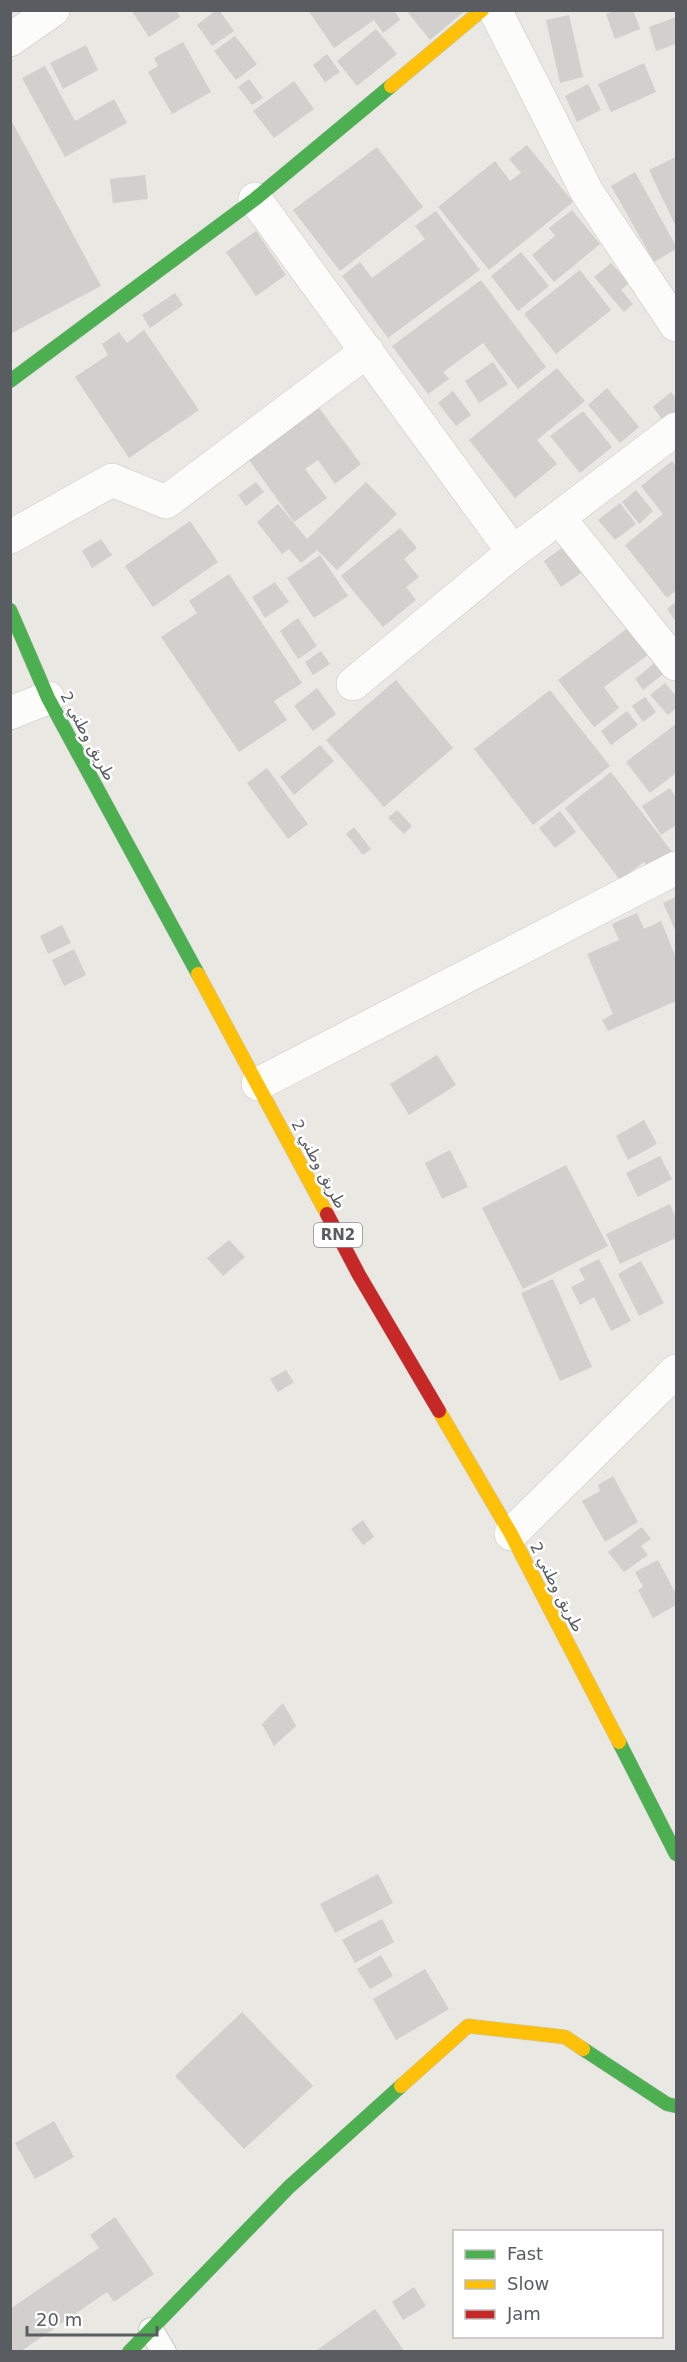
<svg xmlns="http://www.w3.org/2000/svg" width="687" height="2362" viewBox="0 0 687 2362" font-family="'DejaVu Sans','Noto Sans Arabic',sans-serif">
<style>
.building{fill:#d1d0cd}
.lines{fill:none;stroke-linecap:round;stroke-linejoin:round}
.lane-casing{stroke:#c6c6c5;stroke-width:26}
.street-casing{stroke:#c6c6c5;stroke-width:34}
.fast-casing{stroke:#c5c5c3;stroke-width:15}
.slow-casing{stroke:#c5c5c3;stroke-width:15}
.jam-casing{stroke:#c5c5c3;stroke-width:15}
.lane{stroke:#fcfcfb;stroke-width:24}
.street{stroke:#fcfcfb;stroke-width:33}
.fast{stroke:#4caf50;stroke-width:14}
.slow{stroke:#ffc107;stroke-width:14}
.jam{stroke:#c62828;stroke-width:14}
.labels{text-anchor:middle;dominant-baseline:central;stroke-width:5;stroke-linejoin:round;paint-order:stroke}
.shield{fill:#fff;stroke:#8b8e90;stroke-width:1.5}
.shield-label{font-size:15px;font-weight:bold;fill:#595d61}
.street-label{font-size:16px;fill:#595d61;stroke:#fff}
</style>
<rect width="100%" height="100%" fill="#e9e8e3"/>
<!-- building -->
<g class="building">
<polygon points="131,10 176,10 180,17 149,37"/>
<polygon points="216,10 219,10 234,31 212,46 197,25"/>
<polygon points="308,10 394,10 400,20 383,33 374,20 334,48"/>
<polygon points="406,10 466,10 430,40"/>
<polygon points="616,10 633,10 640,29 615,39 606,14"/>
<polygon points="569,15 583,77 560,83 546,20"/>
<polygon points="676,17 676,44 656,51 649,27"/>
<polygon points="376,29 397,54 357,86 337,61"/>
<polygon points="235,36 257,64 236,80 214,51"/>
<polygon points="183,42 211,92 172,114 148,72 158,66 154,58"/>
<polygon points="86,45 98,70 63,89 50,63"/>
<polygon points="327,54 340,72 325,82 313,65"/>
<polygon points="644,63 656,92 611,112 598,84"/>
<polygon points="45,66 75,121 114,99 127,123 65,157 22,78"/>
<polygon points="249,79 263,98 252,105 238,87"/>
<polygon points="294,81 314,109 274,138 253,111"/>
<polygon points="588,84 601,110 577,122 565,96"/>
<polygon points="10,118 101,286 10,334"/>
<polygon points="527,145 573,202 489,270 438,207 495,161 510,181 521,173 509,159"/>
<polygon points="377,147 423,207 340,271 293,210"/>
<polygon points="676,157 676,227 649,170"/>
<polygon points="635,172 676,246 676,249 654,262 611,186"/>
<polygon points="145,175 148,199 113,203 110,179"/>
<polygon points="572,210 600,244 554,282 532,255 555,236 549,228"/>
<polygon points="436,211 480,270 388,338 342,276 360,262 372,278 425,239 415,226"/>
<polygon points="256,231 286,275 256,296 226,252"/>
<polygon points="521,252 549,286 518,311 491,276"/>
<polygon points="611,263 629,283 621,290 633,304 624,312 594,277"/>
<polygon points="580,270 611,310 556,354 524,314"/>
<polygon points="481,280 546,367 518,389 483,343 443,372 449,379 428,394 392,346"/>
<polygon points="175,293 183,305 150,328 142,315"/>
<polygon points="144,330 199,410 129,458 75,377 108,355 102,344 119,332 127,343"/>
<polygon points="493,362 508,384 479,403 465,381"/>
<polygon points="557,368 585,401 537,440 557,464 515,498 469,440"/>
<polygon points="607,388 639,427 620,443 588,405"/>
<polygon points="453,391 471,415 456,426 438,403"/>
<polygon points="671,392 676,399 676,414 665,423 653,407"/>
<polygon points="319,408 361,464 335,484 318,460 305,469 327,498 294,522 249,460"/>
<polygon points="583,411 612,447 580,473 550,436"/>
<polygon points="672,461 676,467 676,590 667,598 625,545 663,514 641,486"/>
<polygon points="256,482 264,492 246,506 238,495"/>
<polygon points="366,482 397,514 337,570 312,545 317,550 301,563 289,549 282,554 257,522 278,504 307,539"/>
<polygon points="636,490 653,511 639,524 622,502"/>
<polygon points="620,503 636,524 615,540 598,520"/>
<polygon points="190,521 218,562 153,607 125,566"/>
<polygon points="400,528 417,548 404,559 419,577 406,587 416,600 383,627 341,576"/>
<polygon points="101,539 112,555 92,568 82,551"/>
<polygon points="566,545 584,571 561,587 544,561"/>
<polygon points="320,555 348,596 314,618 287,578"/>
<polygon points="229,574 302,683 274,701 287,720 239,752 161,637 197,613 189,601"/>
<polygon points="275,582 289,602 265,618 252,597"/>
<polygon points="676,602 676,622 667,609"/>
<polygon points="298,618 317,646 298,659 280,631"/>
<polygon points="629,627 649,654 604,687 619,708 594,727 558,680"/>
<polygon points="321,651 330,664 313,675 305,662"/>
<polygon points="657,661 666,672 643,690 635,679"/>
<polygon points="396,680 453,748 384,807 326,740"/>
<polygon points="665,683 676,696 676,708 668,715 650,695"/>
<polygon points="317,688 336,714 313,731 294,706"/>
<polygon points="550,690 610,766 533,825 474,749"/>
<polygon points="645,697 656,712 643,722 632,706"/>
<polygon points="627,711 638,725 611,745 601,731"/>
<polygon points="676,724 676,773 650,793 626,762"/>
<polygon points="320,745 334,761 294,795 280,777"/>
<polygon points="267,768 308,824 288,839 247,783"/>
<polygon points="611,772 676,857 653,875 644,862 620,880 565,808"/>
<polygon points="670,788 676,798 676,825 661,835 642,806"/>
<polygon points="397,810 412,826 404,834 388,818"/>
<polygon points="560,811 576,832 555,848 539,828"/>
<polygon points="354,827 371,849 363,855 346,834"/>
<polygon points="676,897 676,932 663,903"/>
<polygon points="637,913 644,929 661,921 676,958 676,1001 608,1031 602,1020 613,1014 587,954 619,940 612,924"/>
<polygon points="62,925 71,943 48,954 40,936"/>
<polygon points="74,949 86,975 64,986 52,960"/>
<polygon points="437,1055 456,1085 409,1115 390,1084"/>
<polygon points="644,1120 657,1144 628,1160 616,1136"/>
<polygon points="450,1150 468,1187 442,1199 425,1163"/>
<polygon points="660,1156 672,1179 638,1197 626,1173"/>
<polygon points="566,1165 608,1246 523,1289 482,1208"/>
<polygon points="670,1204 676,1219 676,1238 620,1264 606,1234"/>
<polygon points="229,1240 245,1257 223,1276 207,1258"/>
<polygon points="599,1259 631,1321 611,1331 594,1297 580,1305 571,1287 585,1280 579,1269"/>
<polygon points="641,1261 664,1303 639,1316 618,1274"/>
<polygon points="553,1279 592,1367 560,1381 521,1293"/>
<polygon points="286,1370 294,1382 278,1392 270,1379"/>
<polygon points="613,1476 638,1522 605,1542 582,1501 600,1491 598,1485"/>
<polygon points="363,1520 374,1537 363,1545 351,1529"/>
<polygon points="642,1527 651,1539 641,1546 648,1555 624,1572 608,1552"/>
<polygon points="658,1560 676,1594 676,1605 653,1618 638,1590 643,1587 635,1572"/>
<polygon points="283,1703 296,1726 274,1746 262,1724"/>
<polygon points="378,1874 393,1903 335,1933 320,1904"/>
<polygon points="382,1919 394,1942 355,1963 342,1940"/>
<polygon points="381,1955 393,1976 370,1989 357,1969"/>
<polygon points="425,1969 449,2009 396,2040 373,1999"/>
<polygon points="242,2012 313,2086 244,2149 175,2076"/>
<polygon points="54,2121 74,2157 35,2179 15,2143"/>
<polygon points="115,2217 154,2274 114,2302 107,2292 20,2352 10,2352 10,2309 99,2248 90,2235"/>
<polygon points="414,2287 426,2306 403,2320 392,2302"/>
<polygon points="375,2309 405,2352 314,2352"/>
</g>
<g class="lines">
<!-- lane casing -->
<g class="lane-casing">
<polyline id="lane" points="151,2330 164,2352"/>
</g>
<!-- street casing -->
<g class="street-casing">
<g id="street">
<polyline points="495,10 587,192 676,325"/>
<polyline points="10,40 53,10"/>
<polyline points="255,199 513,552"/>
<polyline points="559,518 676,664"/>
<polyline points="10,537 112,480 166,502 367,351"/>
<polyline points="353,684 513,552 676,429"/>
<polyline points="10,713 48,698"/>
<polyline points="258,1084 676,868"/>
<polyline points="511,1534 676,1371"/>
</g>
</g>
<!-- fast casing -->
<g class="fast-casing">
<g id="fast">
<polyline points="10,381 255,199 391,86"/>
<polyline points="10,610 48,698 198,974"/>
<polyline points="619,1742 676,1854"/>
<polyline points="583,2049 667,2104 676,2106"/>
<polyline points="129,2352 289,2187 401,2086"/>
</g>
</g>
<!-- slow casing -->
<g class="slow-casing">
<g id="slow">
<polyline points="391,86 482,10"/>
<polyline points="198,974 327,1214"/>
<polyline points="439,1411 511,1534 619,1742"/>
<polyline points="401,2086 468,2026 565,2037 583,2049"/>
</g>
</g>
<!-- jam casing -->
<g class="jam-casing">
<polyline id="jam" points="327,1214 359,1275 439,1411"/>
</g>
<!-- lane -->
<use href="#lane" class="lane"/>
<!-- street -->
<use href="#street" class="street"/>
<!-- fast -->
<use href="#fast" class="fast"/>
<!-- slow -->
<use href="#slow" class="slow"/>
<!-- jam -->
<use href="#jam" class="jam"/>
</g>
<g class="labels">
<!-- shield labels -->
<rect class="shield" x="314" y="1223" width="48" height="24" rx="4.5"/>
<g class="shield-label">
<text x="338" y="1235">RN2</text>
</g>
<!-- street labels -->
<g class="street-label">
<text transform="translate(88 736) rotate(62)">طريق وطني 2</text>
<text transform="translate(319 1164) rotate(62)">طريق وطني 2</text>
<text transform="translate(557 1587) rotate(63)">طريق وطني 2</text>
</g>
</g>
<!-- border -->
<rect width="687" height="2362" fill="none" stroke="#595d61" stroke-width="24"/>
<!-- legend -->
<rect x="453" y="2230" width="210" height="108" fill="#ffffff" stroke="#bdbec0" stroke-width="1.5"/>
<rect x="465" y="2250" width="30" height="9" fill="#4caf50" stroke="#bdbec0" stroke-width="1.5"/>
<text x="507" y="2260" font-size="18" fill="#595d61">Fast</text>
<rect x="465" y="2280" width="30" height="9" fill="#ffc107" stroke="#bdbec0" stroke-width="1.5"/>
<text x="507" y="2290" font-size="18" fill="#595d61">Slow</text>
<rect x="465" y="2310" width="30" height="9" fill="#c62828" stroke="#bdbec0" stroke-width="1.5"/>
<text x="507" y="2320" font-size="18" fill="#595d61">Jam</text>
<!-- scale -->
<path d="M27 2326v9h130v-9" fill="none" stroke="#595d61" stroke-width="3"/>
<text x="36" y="2326" font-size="18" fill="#595d61" stroke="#ffffff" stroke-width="4.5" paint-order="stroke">20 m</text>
</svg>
